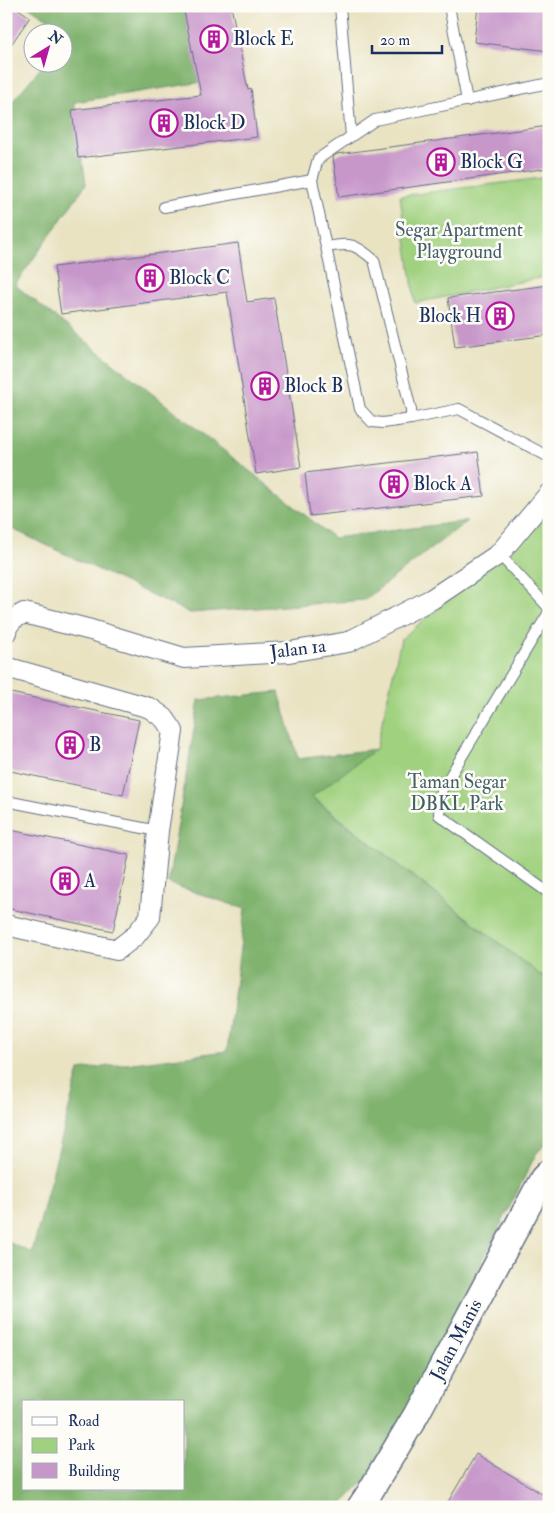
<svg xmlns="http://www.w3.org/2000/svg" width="555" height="1513" viewBox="0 0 555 1513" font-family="'IM FELL Double Pica',serif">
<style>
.green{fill:#a0d17f;stroke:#5e806e}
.forest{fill:#80b36e;stroke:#4e7166;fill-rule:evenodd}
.building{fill:#c797ca}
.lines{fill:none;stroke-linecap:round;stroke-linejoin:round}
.service-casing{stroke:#636e81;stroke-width:12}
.minor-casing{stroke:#636e81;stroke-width:22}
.tertiary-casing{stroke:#636e81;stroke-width:28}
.service{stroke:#fff;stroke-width:10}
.minor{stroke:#fff;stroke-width:20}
.tertiary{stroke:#fff;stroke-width:25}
.labels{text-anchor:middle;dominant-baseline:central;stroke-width:5;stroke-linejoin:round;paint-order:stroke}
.poi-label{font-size:19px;fill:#1b2f5e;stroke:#fdfcf7;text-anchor:start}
.park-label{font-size:19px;fill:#436068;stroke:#fdfcf7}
.street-label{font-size:19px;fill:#1b2f5e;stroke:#fdfcf7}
</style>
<rect width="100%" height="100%" fill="#fdfcf7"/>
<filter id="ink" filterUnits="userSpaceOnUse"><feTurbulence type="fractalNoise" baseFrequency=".02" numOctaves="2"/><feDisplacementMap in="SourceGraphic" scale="10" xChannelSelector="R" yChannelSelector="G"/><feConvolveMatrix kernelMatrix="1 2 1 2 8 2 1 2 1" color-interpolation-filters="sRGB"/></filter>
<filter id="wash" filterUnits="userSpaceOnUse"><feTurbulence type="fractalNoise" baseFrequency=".0096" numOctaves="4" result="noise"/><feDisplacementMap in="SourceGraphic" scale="20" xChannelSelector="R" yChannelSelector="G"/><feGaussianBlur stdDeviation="1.12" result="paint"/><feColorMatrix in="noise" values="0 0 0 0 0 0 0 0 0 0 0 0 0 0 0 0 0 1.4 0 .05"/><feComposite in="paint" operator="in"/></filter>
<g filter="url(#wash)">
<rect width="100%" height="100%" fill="#e9e3c2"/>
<!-- green -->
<g class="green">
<polygon points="549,177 549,276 415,303 400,196"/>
<polygon points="549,515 549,982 311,796 376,749 401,639"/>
</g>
<!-- forest -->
<g class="forest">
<polygon points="28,6 199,6 209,81 74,102 86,184 15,285 334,538 467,521 364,600 190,613 6,526 6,109 45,63 62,62 63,41 69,33"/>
<path d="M279,692L298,759L376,749L311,797L549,982V1140L536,1154L381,1465L339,1507H6V1241L32,1253L79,1070L227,1051L245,909L168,883L199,700ZM24,1402H184V1489H24Z"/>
</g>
<g id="blocks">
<!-- building -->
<g class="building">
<polygon points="6,6 14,6 30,17 6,52"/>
<polygon points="183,6 231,6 248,90 251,89 257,137 78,158 72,110 201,95"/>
<polygon points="478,6 549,6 549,51 474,42"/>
<polygon points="549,126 549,168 339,197 333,157 337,154"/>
<polygon points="238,243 247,302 274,298 301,467 256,474 227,292 61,314 54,267"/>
<polygon points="549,285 549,335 455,347 448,298"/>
<polygon points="478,452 484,496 310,516 305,473"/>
<polygon points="6,692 139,720 123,795 6,770"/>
<polygon points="6,829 129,855 113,931 6,908"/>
<polygon points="476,1454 549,1498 549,1507 445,1507"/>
</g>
</g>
</g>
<g filter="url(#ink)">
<use href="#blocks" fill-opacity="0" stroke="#636e81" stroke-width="1"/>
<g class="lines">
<!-- service casing -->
<g class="service-casing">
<g id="service">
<polyline points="340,6 351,136"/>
<polyline points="449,6 467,101"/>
<polyline points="164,207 312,180"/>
<path d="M326,247C351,243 354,243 374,260L411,410V419L383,423L372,422L360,409L312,180L318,159L375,120L549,83"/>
<polyline points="411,419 459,409 549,457"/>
<polyline points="499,554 549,608"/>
<polyline points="549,612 441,791 439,815 549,893"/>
<polyline points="6,801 158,831"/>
</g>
</g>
<!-- minor casing -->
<g class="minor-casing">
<g id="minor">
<polyline points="6,632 7,627 13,619 24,613 91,630 184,658 289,652 348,642 432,599 499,554 549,494"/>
<polyline points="6,667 150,708 164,718 173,731 158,831 150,917 135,936 117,950 6,925"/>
</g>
</g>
<!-- tertiary casing -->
<g class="tertiary-casing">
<polyline id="tertiary" points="360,1507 368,1495 416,1415 543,1178 549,1172"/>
</g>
<!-- service -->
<use href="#service" class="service"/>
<!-- minor -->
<use href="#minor" class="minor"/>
<!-- tertiary -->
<use href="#tertiary" class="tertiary"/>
</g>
</g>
<!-- icons -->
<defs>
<g id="building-ring" transform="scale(1.4375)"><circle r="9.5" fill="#fdfcf7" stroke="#b5179e" stroke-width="1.5"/><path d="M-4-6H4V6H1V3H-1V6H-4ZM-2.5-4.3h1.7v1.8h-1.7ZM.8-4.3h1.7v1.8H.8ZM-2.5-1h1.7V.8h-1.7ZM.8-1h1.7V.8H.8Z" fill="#b5179e"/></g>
</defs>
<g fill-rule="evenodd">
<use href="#building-ring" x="214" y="39"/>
<use href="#building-ring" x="164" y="123"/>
<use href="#building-ring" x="441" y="162"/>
<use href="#building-ring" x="150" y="278"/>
<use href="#building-ring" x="500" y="316"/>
<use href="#building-ring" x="265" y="386"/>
<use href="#building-ring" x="394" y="484"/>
<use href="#building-ring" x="70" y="745"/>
<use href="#building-ring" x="65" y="881"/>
</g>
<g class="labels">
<!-- poi labels -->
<g class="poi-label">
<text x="233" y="39">Block E</text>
<text x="183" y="123">Block D</text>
<text x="460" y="162">Block G</text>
<text x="169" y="278">Block C</text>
<text x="481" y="316" text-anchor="end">Block H</text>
<text x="284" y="386">Block B</text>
<text x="413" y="484">Block A</text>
<text x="89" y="745">B</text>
<text x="84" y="881">A</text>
</g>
<!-- park labels -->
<g class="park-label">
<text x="459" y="230">Segar Apartment<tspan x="459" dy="22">Playground</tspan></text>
<text x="457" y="782">Taman Segar<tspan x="457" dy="22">DBKL Park</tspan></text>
</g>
<!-- street labels -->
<g class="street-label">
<text transform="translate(298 649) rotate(-7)">Jalan 1a</text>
<text transform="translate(456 1340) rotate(-62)">Jalan Manis</text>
</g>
</g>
<!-- margin -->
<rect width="555" height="1513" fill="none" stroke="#fdfcf7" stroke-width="25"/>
<!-- legend -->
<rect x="22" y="1400" width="162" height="90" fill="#fdfcf7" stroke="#a3aaba"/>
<rect x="32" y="1417" width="25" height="8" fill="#ffffff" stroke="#a3aaba"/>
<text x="68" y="1426" font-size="15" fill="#1b2f5e">Road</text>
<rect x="32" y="1438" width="25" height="15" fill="#a0d17f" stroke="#a3aaba"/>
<text x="68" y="1450" font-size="15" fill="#1b2f5e">Park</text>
<rect x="32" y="1463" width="25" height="15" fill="#c797ca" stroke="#a3aaba"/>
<text x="68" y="1476" font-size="15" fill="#1b2f5e">Building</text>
<!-- north arrow -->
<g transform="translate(48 48) rotate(37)"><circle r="24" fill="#fdfcf7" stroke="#a3aaba"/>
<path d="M0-4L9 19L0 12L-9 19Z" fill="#b5179e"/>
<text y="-8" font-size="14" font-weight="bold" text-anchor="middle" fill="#1b2f5e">N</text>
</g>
<!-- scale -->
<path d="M372 45v8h70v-8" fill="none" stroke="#1b2f5e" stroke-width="2.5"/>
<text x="380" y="45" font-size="15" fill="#1b2f5e" stroke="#fdfcf7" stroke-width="4" paint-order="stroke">20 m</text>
</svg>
